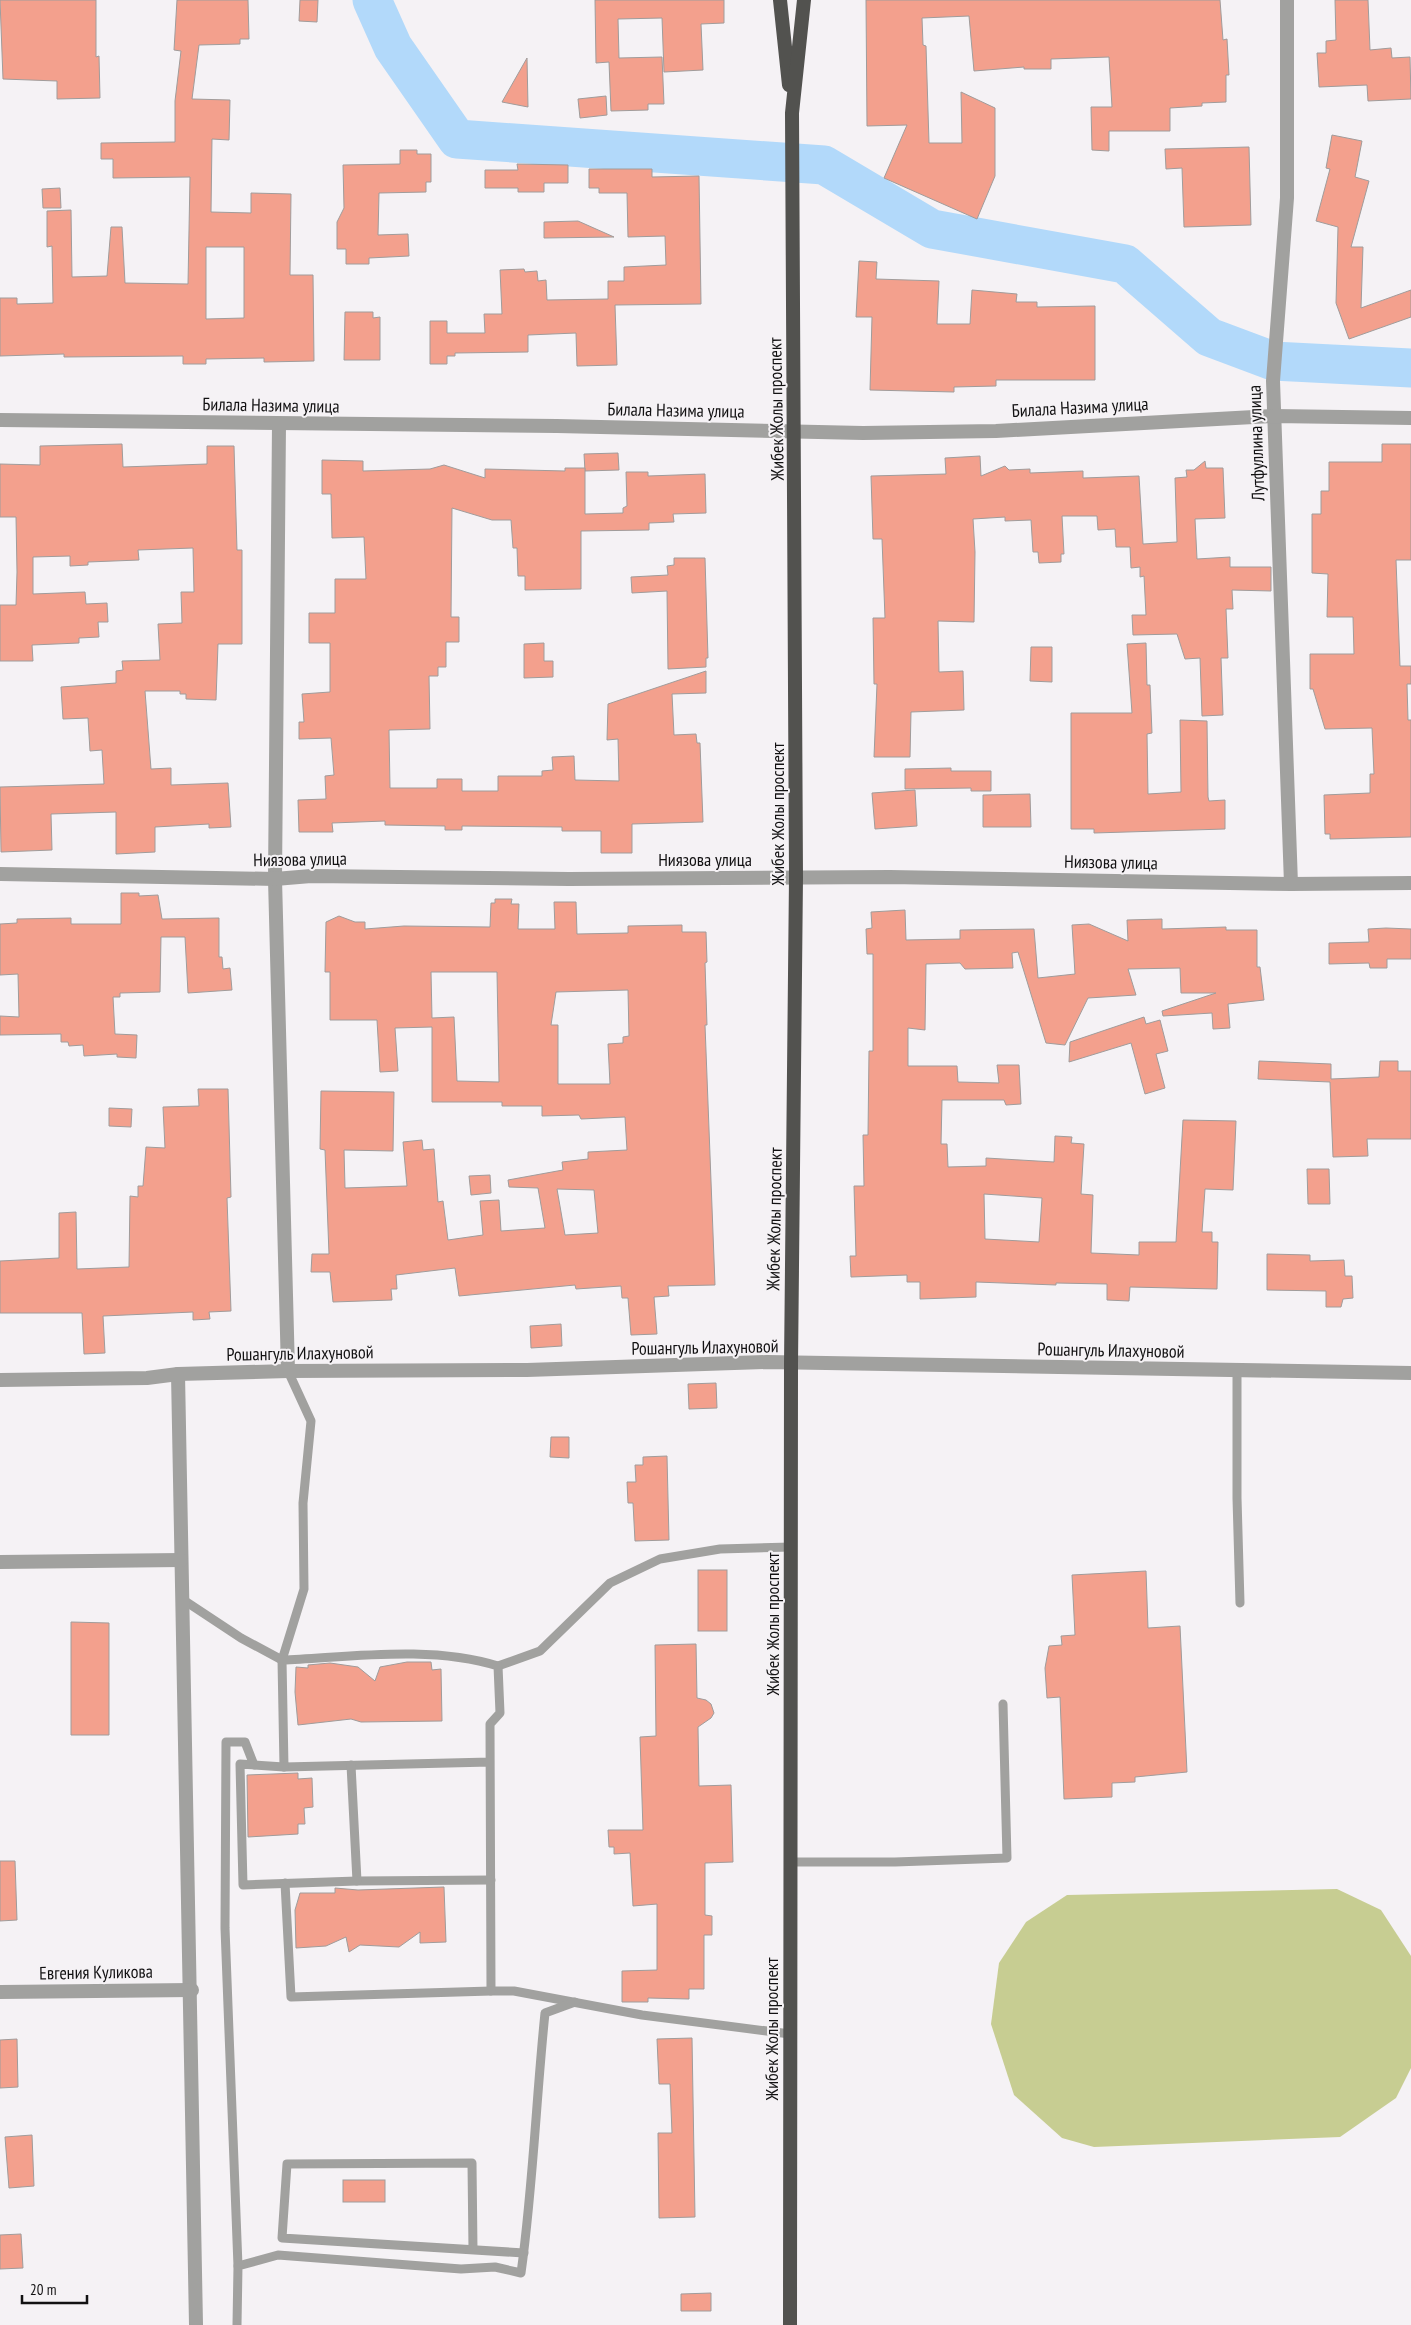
<svg xmlns="http://www.w3.org/2000/svg" width="1411" height="2325" viewBox="0 0 1411 2325" font-family="'PT Sans Narrow',sans-serif">
<style>
.green{fill:#c7cd92}
.lines{fill:none;stroke-linecap:round;stroke-linejoin:round}
.river{stroke:#b2d9fa;stroke-width:39}
.building{fill:#f3a08d;stroke:#a09c9b;fill-rule:evenodd}
.service{stroke:#a1a19f;stroke-width:9}
.minor{stroke:#a1a19f;stroke-width:14}
.tertiary{stroke:#a1a19f;stroke-width:14}
.trunk{stroke:#52524f;stroke-width:14}
.labels{text-anchor:middle;dominant-baseline:central;stroke-width:4;stroke-linejoin:round;paint-order:stroke}
.street-label{font-size:18px;fill:#121112;stroke:#f5f2f5}
</style>
<rect width="100%" height="100%" fill="#f5f2f5"/>
<!-- green -->
<polygon class="green" points="1337,1889 1381,1910 1411,1956 1411,2068 1396,2098 1340,2137 1094,2147 1062,2138 1014,2095 991,2024 999,1963 1026,1922 1067,1895"/>
<g class="lines">
<!-- river -->
<polyline class="river" points="372,0 393,47 457,139 824,165 932,229 1125,264 1209,337 1273,361 1411,368"/>
</g>
<!-- building -->
<g class="building">
<polygon points="0,0 96,0 96,57 99,56 100,98 57,99 57,81 3,79"/>
<path d="M177,0H248L249,39H240V44L199,45L192,99L230,100L229,140L212,139L211,212L251,213V193L291,194L290,275H313L314,361L264,362V358L206,359V364H183V356L64,357V354L0,356V298H17V304L53,303L52,246L47,247V211L71,210L72,277L107,276L111,227H122L125,283L188,284L190,177L113,178V159H101V143L175,142V101L181,51L174,50ZM206,247H244V318L206,319Z"/>
<polygon points="300,0 318,0 317,22 299,21"/>
<polygon points="595,0 724,0 724,23 701,24 703,70 664,72 662,18 618,19 619,58 662,57 664,104 648,104 648,110 611,111 609,62 596,63"/>
<polygon points="866,0 1220,0 1223,40 1227,39 1229,75 1226,75 1226,102 1202,103 1202,106 1170,108 1170,131 1109,131 1109,151 1092,150 1091,107 1112,107 1109,57 1051,59 1051,69 1024,69 1024,67 974,71 969,16 922,18 923,45 926,46 929,143 962,143 961,92 995,108 995,176 977,219 884,178 907,125 867,126"/>
<polygon points="1335,0 1368,0 1370,50 1391,48 1392,58 1410,57 1411,99 1368,101 1367,85 1319,87 1317,53 1326,53 1326,41 1336,40"/>
<polygon points="527,58 528,107 502,102"/>
<polygon points="606,96 607,115 580,118 578,99"/>
<polygon points="1332,135 1362,141 1355,177 1369,181 1351,247 1363,247 1361,308 1411,290 1411,317 1349,339 1336,303 1338,227 1316,221 1330,169 1326,168"/>
<polygon points="1249,147 1251,225 1184,227 1182,168 1166,169 1165,149"/>
<polygon points="400,150 417,150 417,154 431,154 431,182 426,182 426,192 379,193 378,235 408,234 409,256 369,258 369,264 346,264 346,249 337,249 337,222 344,208 343,165 400,164"/>
<polygon points="517,164 568,165 568,183 544,183 544,192 518,192 518,188 485,188 485,170 518,170"/>
<polygon points="589,169 652,169 652,177 699,176 701,304 615,305 617,365 577,366 576,333 528,335 528,352 455,353 455,356 447,356 447,364 430,364 430,321 447,321 447,333 485,333 484,314 502,314 500,270 524,269 525,272 537,271 538,281 546,280 547,300 608,299 608,281 624,281 624,267 666,265 665,236 628,237 627,193 599,193 599,188 589,188"/>
<polygon points="60,188 61,208 43,208 42,189"/>
<polygon points="578,221 614,237 544,238 544,222"/>
<polygon points="859,261 877,262 876,279 939,281 937,324 970,324 972,290 1017,294 1016,302 1037,302 1037,307 1095,306 1095,380 996,380 996,386 954,387 954,392 870,390 872,317 856,317"/>
<polygon points="345,312 373,312 373,318 380,317 380,360 344,360"/>
<polygon points="122,444 123,467 207,464 207,446 234,446 237,550 242,550 242,644 218,644 216,700 186,699 186,694 180,694 180,691 145,691 151,769 171,768 171,785 228,783 231,827 209,828 209,824 155,827 155,852 116,854 116,812 51,814 52,850 1,852 0,787 104,784 102,750 90,751 88,718 63,719 61,687 116,683 116,671 123,670 122,661 160,660 158,624 182,623 181,592 194,592 193,548 138,550 139,560 88,562 88,565 70,566 70,556 33,557 33,594 85,592 86,604 107,603 108,622 98,622 99,637 79,638 79,643 32,645 33,661 0,661 0,605 16,605 17,572 16,517 0,517 0,464 40,465 40,446"/>
<polygon points="1382,444 1411,444 1411,560 1396,560 1400,666 1411,666 1411,684 1407,684 1408,720 1411,720 1411,837 1330,839 1330,834 1325,834 1324,795 1370,793 1370,774 1374,774 1372,728 1325,729 1313,689 1310,689 1310,654 1354,654 1353,617 1327,617 1328,574 1312,573 1312,514 1321,514 1321,491 1329,491 1329,462 1382,462"/>
<polygon points="618,453 619,470 585,471 584,454"/>
<polygon points="980,456 981,476 1005,466 1009,470 1030,469 1030,473 1083,471 1083,478 1139,476 1143,544 1177,542 1175,478 1187,477 1186,470 1194,470 1205,461 1206,468 1223,468 1225,518 1195,519 1197,559 1230,557 1230,567 1271,567 1271,591 1232,590 1233,609 1226,609 1228,658 1221,658 1223,715 1202,716 1200,658 1185,659 1177,634 1133,635 1132,615 1146,615 1144,576 1140,577 1140,567 1131,568 1130,547 1116,547 1115,529 1098,530 1097,516 1062,516 1064,554 1061,554 1061,562 1039,563 1038,552 1033,552 1031,520 1005,521 1005,517 973,519 975,552 974,622 938,621 939,672 963,671 964,710 911,712 910,757 874,757 877,684 874,684 873,618 885,618 882,539 873,539 871,476 946,474 945,458"/>
<polygon points="322,460 363,461 363,471 430,469 444,465 485,478 485,469 565,471 565,468 585,468 585,514 623,513 623,508 627,506 626,472 648,472 648,476 705,474 706,513 673,514 674,522 649,523 649,530 581,531 581,589 525,590 525,576 518,576 517,548 513,548 511,520 492,520 452,508 451,617 459,617 459,642 446,642 446,667 438,667 438,676 429,676 430,729 389,730 390,788 437,788 437,779 462,779 462,791 498,791 498,776 542,776 542,771 553,770 552,757 574,756 575,780 619,781 618,739 607,740 608,704 706,671 706,693 672,694 674,735 696,734 697,743 700,743 703,822 632,824 632,853 601,853 601,831 562,831 562,827 462,826 462,830 445,830 445,826 385,825 385,821 332,823 333,832 299,832 298,800 326,799 325,776 334,775 331,738 299,739 299,722 304,722 302,694 330,692 330,643 309,643 309,613 335,613 335,579 366,579 364,537 332,538 331,494 322,494"/>
<polygon points="674,558 705,558 708,658 706,658 706,667 668,669 667,591 632,593 631,577 668,575 667,566 674,565"/>
<polygon points="544,643 544,661 553,661 553,677 524,678 524,644"/>
<polygon points="1146,643 1147,685 1150,685 1152,733 1147,734 1148,794 1181,792 1180,720 1207,721 1208,797 1209,801 1225,800 1225,829 1094,833 1094,829 1071,829 1071,713 1132,713 1127,644"/>
<polygon points="1031,647 1052,647 1052,682 1030,681"/>
<polygon points="951,768 951,771 991,771 991,791 971,791 971,788 905,789 905,769"/>
<polygon points="915,790 917,826 875,829 872,793"/>
<polygon points="1030,794 1031,827 983,827 983,795"/>
<polygon points="121,893 139,893 139,896 158,895 162,919 219,918 219,957 222,957 223,969 230,968 232,990 188,993 185,937 161,937 160,992 120,993 120,997 113,997 115,1034 137,1035 136,1058 117,1057 117,1054 84,1056 83,1045 69,1046 68,1042 61,1042 61,1034 0,1035 0,1016 19,1017 18,974 0,975 0,924 17,923 17,919 71,918 71,924 121,924"/>
<path d="M495,899H512L511,904H519L518,929H555L554,902H576L577,934L628,933V926L682,925V932H706L707,962L705,963L707,1025H705L715,1285L668,1286L669,1296L654,1297L657,1334L631,1335L628,1298H622L621,1286L576,1289L575,1285L459,1296L455,1268L396,1275L397,1289H391L392,1300L333,1302L330,1272H311L312,1254H329L325,1150L320,1149L321,1091L394,1092L393,1151L344,1150L345,1188L407,1186L403,1142L422,1140L423,1150L434,1149L438,1202L443,1201L448,1240L483,1235L480,1201L499,1200L501,1231L545,1228L538,1188L509,1187L508,1180L563,1170L562,1162L588,1159V1152L627,1150L625,1117L581,1119L579,1115L542,1116V1106H502V1102H432V1027L395,1028L398,1071L380,1072L377,1020H330V972H325L326,922L339,916L355,922H365V929L404,926L490,927L491,903H495ZM431,972H497L499,1082L457,1081L454,1017L432,1018ZM628,990L629,1036L623,1037V1043L608,1044L610,1084H558V1025H551L556,992ZM557,1189L594,1190L598,1233L565,1235Z"/>
<path d="M905,910L906,940L960,939V930L1034,929L1038,978L1075,974L1072,925L1089,924L1128,941L1127,920L1162,919V929L1226,927V930H1257V967H1260L1264,1000L1228,1004L1230,1028L1213,1029L1212,1013L1163,1016L1162,1011L1216,993H1181L1180,968L1128,969L1136,995L1088,998L1065,1045L1046,1043L1018,952L1012,953L1013,968L965,969L960,963L926,964L925,1030L908,1028V1066H957L958,1082L999,1083L997,1065H1019L1021,1104L1006,1105L1004,1100H942L941,1144H947L948,1167L986,1166V1158L1054,1162L1055,1136L1072,1137L1071,1143L1084,1144L1081,1194L1093,1195L1091,1253L1139,1255V1242H1176L1183,1120L1236,1121L1233,1190L1205,1189L1202,1232H1212V1242H1218L1217,1289L1130,1287L1129,1301L1107,1300V1284L1056,1283V1285L976,1282V1297L920,1299V1282H907V1275L851,1277L850,1256H856L854,1186H864L863,1135H868L869,1051H873V954H867L866,929L872,928L871,912ZM984,1194L1042,1198L1039,1242L985,1239Z"/>
<polygon points="1386,928 1411,929 1411,959 1387,959 1387,968 1370,968 1369,963 1329,964 1329,943 1369,942 1368,929"/>
<polygon points="1144,1017 1146,1024 1160,1020 1168,1051 1156,1054 1165,1088 1145,1094 1131,1043 1069,1062 1070,1042"/>
<polygon points="1259,1061 1331,1064 1331,1079 1379,1077 1380,1061 1398,1061 1398,1071 1411,1071 1411,1139 1367,1139 1368,1156 1333,1157 1330,1082 1258,1079"/>
<polygon points="198,1089 228,1089 231,1197 227,1198 231,1311 209,1312 210,1319 193,1320 193,1312 103,1316 105,1353 84,1354 82,1313 0,1313 0,1261 59,1258 59,1213 76,1212 77,1269 129,1267 130,1196 138,1197 138,1186 143,1186 146,1147 165,1148 163,1107 199,1106"/>
<polygon points="109,1108 132,1109 131,1127 109,1126"/>
<polygon points="1307,1169 1329,1169 1330,1204 1308,1204"/>
<polygon points="490,1175 491,1193 471,1195 469,1176"/>
<polygon points="1267,1254 1310,1255 1310,1261 1344,1260 1345,1276 1352,1276 1353,1298 1343,1299 1341,1307 1326,1307 1326,1291 1267,1290"/>
<polygon points="561,1324 562,1346 531,1348 530,1326"/>
<polygon points="716,1383 717,1408 689,1409 688,1384"/>
<polygon points="551,1437 569,1437 569,1458 550,1457"/>
<polygon points="667,1456 669,1540 635,1541 633,1503 628,1503 627,1482 636,1482 635,1465 643,1465 643,1457"/>
<rect x="698" y="1570" width="29" height="61"/>
<polygon points="1146,1571 1148,1628 1180,1626 1187,1772 1135,1777 1135,1782 1112,1783 1112,1797 1064,1799 1060,1697 1047,1698 1045,1668 1049,1646 1062,1645 1061,1636 1075,1635 1072,1575"/>
<polygon points="71,1622 109,1623 109,1735 71,1735"/>
<polygon points="696,1644 697,1698 706,1700 711,1704 714,1713 711,1718 698,1727 699,1786 731,1785 733,1862 705,1863 705,1915 712,1916 712,1935 704,1935 704,1989 689,1989 689,1999 648,1998 648,2002 622,2002 622,1971 657,1970 657,1904 633,1906 630,1853 614,1854 614,1847 609,1847 608,1830 643,1830 640,1737 656,1736 655,1645"/>
<polygon points="407,1662 431,1662 432,1670 441,1669 442,1721 361,1722 351,1719 298,1725 295,1692 296,1667 308,1668 308,1665 330,1663 358,1667 375,1681 380,1667"/>
<polygon points="298,1773 298,1779 312,1778 313,1807 304,1808 305,1824 298,1824 298,1834 248,1837 247,1775"/>
<polygon points="0,1861 15,1861 17,1920 0,1921"/>
<polygon points="444,1887 446,1942 420,1943 420,1932 399,1947 360,1945 349,1952 346,1937 326,1946 296,1948 295,1910 300,1893 335,1893 335,1888 358,1890"/>
<polygon points="692,2038 695,2217 659,2218 658,2133 672,2133 670,2084 659,2084 657,2039"/>
<polygon points="17,2039 18,2087 0,2088 0,2040"/>
<polygon points="32,2135 34,2186 9,2188 5,2137"/>
<rect x="343" y="2180" width="42" height="22"/>
<polygon points="21,2234 23,2268 0,2269 0,2235"/>
<polygon points="711,2293 711,2311 681,2311 681,2294"/>
</g>
<g class="lines">
<!-- service -->
<g class="service">
<polyline points="1237,1370 1237,1498 1240,1603"/>
<polyline points="182,1599 241,1638 282,1660 304,1589 303,1503 311,1421 288,1371"/>
<polyline points="498,1666 540,1651 610,1583 660,1559 720,1549 791,1547"/>
<path d="M490,1762L284,1767L282,1660C351,1657 431,1645 498,1666L500,1713L490,1724L491,1991H514L642,2015L790,2034"/>
<polyline points="351,1765 357,1881 491,1880"/>
<polyline points="284,1767 240,1764 243,1885 357,1881"/>
<polyline points="790,1862 895,1862 1007,1858 1003,1704"/>
<polyline points="285,1883 291,1997 491,1991"/>
<polyline points="473,2250 472,2163 287,2164 282,2238 524,2253"/>
<polyline points="238,2266 225,1928 226,1742 245,1742 254,1765"/>
<path d="M237,2325L238,2266L278,2255L461,2269L495,2267L521,2273C533,2187 536,2100 545,2013L575,2002"/>
</g>
<!-- minor -->
<g class="minor">
<polyline points="1287,0 1287,198 1273,381 1291,884"/>
<polyline points="279,424 275,879 288,1371"/>
<polyline points="0,874 275,879 311,876 569,879 890,877 1291,884 1411,883"/>
<polyline points="178,1374 196,2325"/>
<polyline points="0,1380 147,1378 178,1374 288,1371 527,1370 767,1362 1411,1373"/>
<polyline points="0,1562 181,1560"/>
<polyline points="0,1992 192,1990"/>
</g>
<!-- tertiary -->
<polyline class="tertiary" points="0,420 557,426 863,433 996,431 1274,416 1411,418"/>
<!-- trunk -->
<g class="trunk">
<polyline points="780,0 789,85"/>
<polyline points="790,2325 791,1364 796,877 792,113 804,0"/>
</g>
</g>
<g class="labels">
<!-- street labels -->
<g class="street-label">
<text transform="translate(271 405) rotate(1)">Билала Назима улица</text>
<text transform="translate(1080 407) rotate(-3)">Билала Назима улица</text>
<text transform="translate(776 409) rotate(-91)">Жибек Жолы проспект</text>
<text transform="translate(676 410) rotate(1)">Билала Назима улица</text>
<text transform="translate(1256 443) rotate(-92)">Лутфуллина улица</text>
<text transform="translate(777 814) rotate(-90)">Жибек Жолы проспект</text>
<text transform="translate(300 859) rotate(-1)">Ниязова улица</text>
<text x="705" y="859">Ниязова улица</text>
<text transform="translate(1111 862) rotate(1)">Ниязова улица</text>
<text transform="translate(774 1219) rotate(-89)">Жибек Жолы проспект</text>
<text transform="translate(705 1347) rotate(-1)">Рошангуль Илахуновой</text>
<text transform="translate(1111 1350) rotate(1)">Рошангуль Илахуновой</text>
<text transform="translate(300 1353) rotate(-1)">Рошангуль Илахуновой</text>
<text transform="translate(772 1624) rotate(-90)">Жибек Жолы проспект</text>
<text transform="translate(96 1972) rotate(-1)">Евгения Куликова</text>
<text transform="translate(771 2029) rotate(-90)">Жибек Жолы проспект</text>
</g>
</g>
<!-- scale -->
<path d="M22 2295v8h65v-8" fill="none" stroke="#121112" stroke-width="2.5"/>
<text x="30" y="2295" font-size="15" fill="#121112" stroke="#f5f2f5" stroke-width="4" paint-order="stroke">20 m</text>
</svg>
